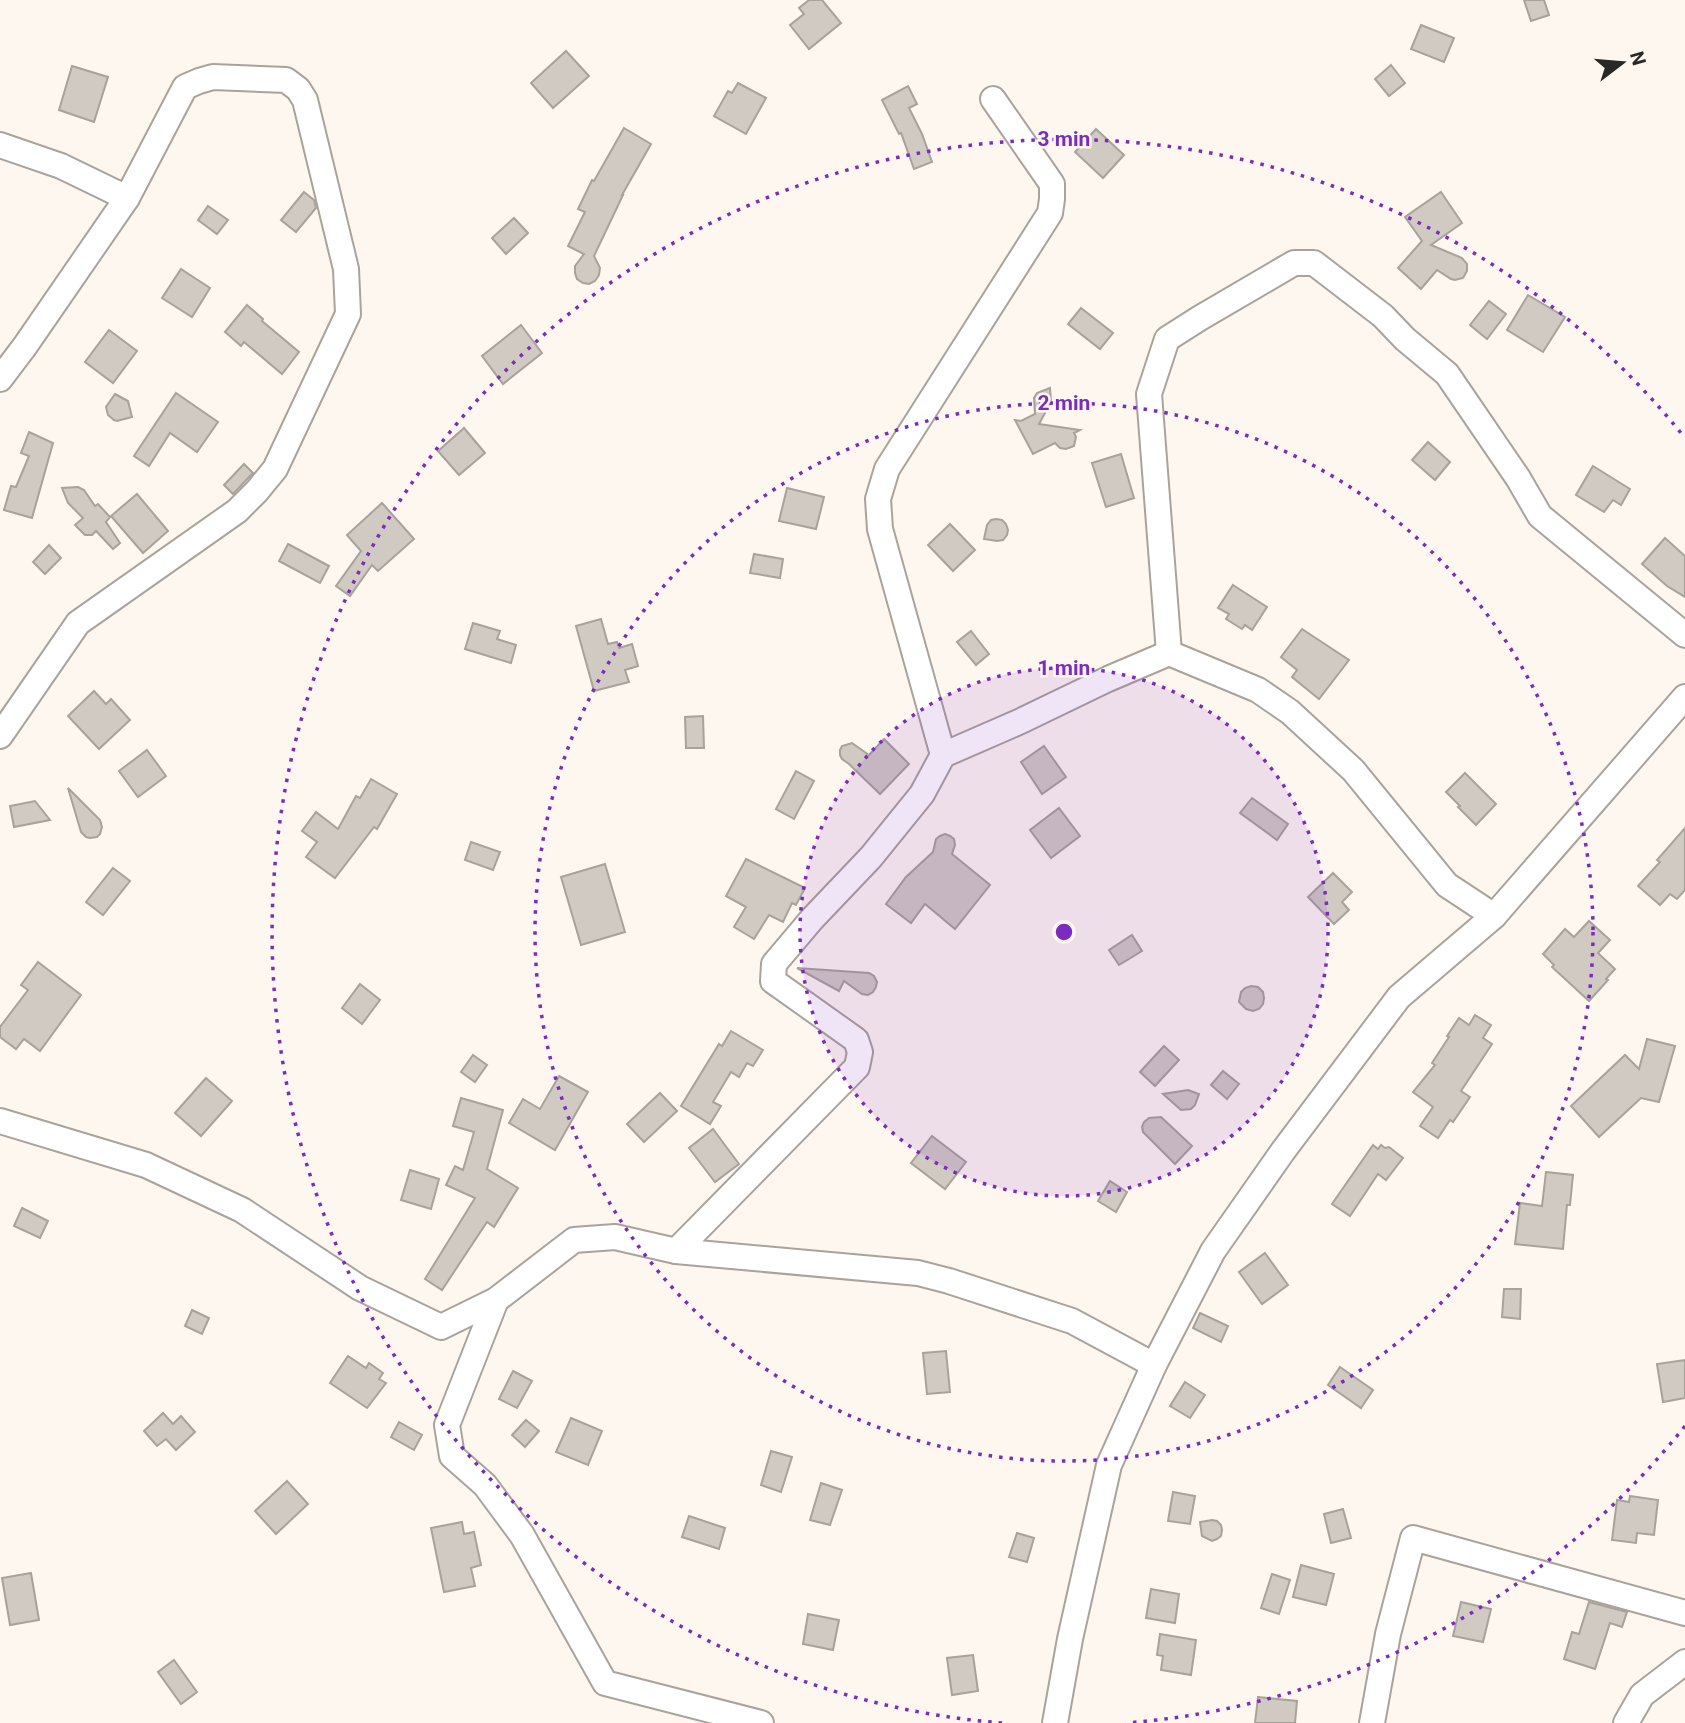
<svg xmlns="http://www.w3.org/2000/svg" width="1685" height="1723" viewBox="0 0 1685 1723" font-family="Roboto,sans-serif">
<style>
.building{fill:#d0cac2;stroke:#a7a29a;stroke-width:2}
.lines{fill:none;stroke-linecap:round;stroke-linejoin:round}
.minor-casing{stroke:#a9a39c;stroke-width:28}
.minor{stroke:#fff;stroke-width:24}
.ring{fill:none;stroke:#7b2cbf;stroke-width:3.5;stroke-dasharray:3.5 7}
.centre{fill:#7b2cbf;stroke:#fef7ef;stroke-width:3.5}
.ring-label{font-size:21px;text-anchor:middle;font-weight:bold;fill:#7b2cbf;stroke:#fef7ef;stroke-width:5;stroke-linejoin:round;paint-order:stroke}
</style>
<rect width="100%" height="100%" fill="#fef7ef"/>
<!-- building -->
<g class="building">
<polygon points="809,0 822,0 841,23 809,49 790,25 804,14 799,8"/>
<polygon points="1524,0 1544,0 1549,15 1531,21"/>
<polygon points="1421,25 1454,38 1444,62 1411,49"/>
<polygon points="566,51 589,76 553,108 531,83"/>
<polygon points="1391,65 1405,83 1389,96 1375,79"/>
<polygon points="72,66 108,77 94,122 59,110"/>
<polygon points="738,83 766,98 746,134 714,116 728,91 732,93"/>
<polygon points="908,86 917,104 909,108 922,134 932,162 914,169 901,133 899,134 882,100"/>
<polygon points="624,128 651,144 622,195 623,195 594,256 600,268 599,275 595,281 589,284 583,283 577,279 575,273 575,266 584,254 568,246 585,212 578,209 592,180 594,181"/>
<polygon points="1096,129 1124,155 1103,178 1075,152"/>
<polygon points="304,192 314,200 316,208 296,232 281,220"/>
<polygon points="1441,192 1462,223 1431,245 1462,258 1467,264 1467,271 1463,278 1455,280 1451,279 1437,270 1421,289 1398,268 1422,241 1405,217"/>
<polygon points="208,206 228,220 217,234 198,220"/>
<polygon points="514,218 528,233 506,254 492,238"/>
<polygon points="181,269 210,288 192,317 162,298"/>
<polygon points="1528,295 1565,317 1543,352 1507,330"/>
<polygon points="1489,301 1506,314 1487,339 1470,325"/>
<polygon points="247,305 263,319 262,321 299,352 282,374 244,342 241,346 225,332"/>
<polygon points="1081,308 1113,333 1100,349 1068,324"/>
<polygon points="521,325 542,353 503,384 482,356"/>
<polygon points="109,330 137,351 113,383 85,362"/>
<polygon points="1050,388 1051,402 1039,424 1080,430 1074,433 1076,437 1074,446 1066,449 1060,448 1055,443 1033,454 1015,420 1021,421 1035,414 1034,398 1037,393"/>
<polygon points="176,393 218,422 197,452 170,433 149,466 134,456"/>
<polygon points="115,394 128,401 132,417 117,421 114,420 108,415 106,407"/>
<polygon points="464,428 485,453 459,475 438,451"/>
<polygon points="29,432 53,443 32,518 4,510 11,486 16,487 29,456 21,453"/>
<polygon points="1428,442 1450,462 1435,480 1412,460"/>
<polygon points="1121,454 1134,498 1106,507 1092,463"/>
<polygon points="244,464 253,473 233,494 224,485"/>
<polygon points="1593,466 1630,489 1621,505 1613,500 1604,512 1576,495"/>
<polygon points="78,487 84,490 95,506 98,504 110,517 106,522 120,543 113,549 96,531 92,535 85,535 75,525 83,518 68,503 62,488"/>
<polygon points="787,488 824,497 816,529 779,521"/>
<polygon points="137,494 168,531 143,553 111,516"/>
<polygon points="382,503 414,539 378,571 372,565 350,596 336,586 361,551 347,535"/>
<polygon points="996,519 1002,520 1006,524 1008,530 1007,535 1003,540 997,541 984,539 987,525 991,520"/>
<polygon points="950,524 975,550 953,571 928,545"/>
<polygon points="1665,538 1685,556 1685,597 1667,586 1642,564"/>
<polygon points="288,544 329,566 320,583 279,561"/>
<polygon points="49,545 61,558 45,574 33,562"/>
<polygon points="754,554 783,559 780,578 750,573"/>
<polygon points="1233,585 1267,607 1252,630 1245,625 1242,629 1226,619 1229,614 1218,608"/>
<polygon points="601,619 608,644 617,642 619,648 632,644 638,666 625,670 629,682 594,691 576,626"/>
<polygon points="473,623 500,631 497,639 516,645 511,663 465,649"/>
<polygon points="1302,629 1349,660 1319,699 1292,677 1297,670 1281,657"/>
<polygon points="971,631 989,654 976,665 957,642"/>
<polygon points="94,691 106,704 111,699 130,720 99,749 68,716"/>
<polygon points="703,716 704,748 686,748 685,717"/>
<polygon points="884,739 909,764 880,794 849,764 842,759 840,755 840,750 842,746 852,743 869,755"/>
<polygon points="1044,746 1066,777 1042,794 1021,762"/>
<polygon points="147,750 166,776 138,797 119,771"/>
<polygon points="796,771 814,781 794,819 776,809"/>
<polygon points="1465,773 1496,804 1476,825 1458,807 1460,806 1446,792"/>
<polygon points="371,779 397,794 377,829 374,827 335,878 306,857 317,842 302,831 316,812 338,829 356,796 360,798"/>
<polygon points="68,788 100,820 102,827 100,834 97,837 90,838 86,837 81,832"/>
<polygon points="1252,798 1288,824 1277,840 1240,813"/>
<polygon points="35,801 50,820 14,827 10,806"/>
<polygon points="1059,808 1080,836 1051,858 1030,830"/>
<polygon points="1685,828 1685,890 1677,899 1670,894 1660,905 1638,886 1660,862 1657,860"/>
<polygon points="945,834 950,836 954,839 955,845 952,854 990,885 955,929 925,904 911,923 886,904 906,877 933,852 936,839 940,836"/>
<polygon points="471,842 500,852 493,870 465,860"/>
<polygon points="746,859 805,888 796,905 792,903 783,922 769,915 754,939 734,927 746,907 726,896"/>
<polygon points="605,864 625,932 581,945 561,877"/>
<polygon points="113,868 130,881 103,915 86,902"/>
<polygon points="1333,873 1352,892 1342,902 1349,910 1334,924 1308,897"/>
<polygon points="1589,921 1610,940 1598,953 1615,969 1606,979 1608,980 1589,1001 1552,967 1554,965 1543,954 1565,929 1574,937"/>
<polygon points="1132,935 1142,951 1119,965 1109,950"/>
<polygon points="38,962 81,995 40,1051 24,1039 16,1049 0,1037 0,1027 28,990 21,985"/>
<polygon points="797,968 869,973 874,976 877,982 876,987 873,992 868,995 862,994 844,981 839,991"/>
<polygon points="360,984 380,1000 362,1024 342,1008"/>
<polygon points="1251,986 1258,987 1263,992 1264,998 1263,1004 1259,1009 1253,1011 1246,1009 1239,1002 1241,992 1245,988"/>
<polygon points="1475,1015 1491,1025 1483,1038 1492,1044 1461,1091 1470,1097 1453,1122 1450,1120 1438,1138 1420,1126 1433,1107 1413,1092 1435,1065 1432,1063 1449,1037 1447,1036 1459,1018 1469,1025"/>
<polygon points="731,1031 763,1050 753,1066 747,1063 739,1077 731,1072 713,1102 721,1106 710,1124 681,1106 719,1044 722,1046"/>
<polygon points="1647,1039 1675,1046 1659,1102 1641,1098 1599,1137 1571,1106 1625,1055 1639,1069"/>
<polygon points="1164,1046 1179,1060 1155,1086 1140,1072"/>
<polygon points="473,1055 487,1065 475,1082 461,1072"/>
<polygon points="1223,1071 1239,1084 1227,1099 1211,1085"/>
<polygon points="559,1076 588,1092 555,1150 509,1123 523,1099 540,1109"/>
<polygon points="206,1078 232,1101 201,1136 175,1113"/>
<polygon points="1188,1090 1199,1094 1195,1105 1191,1109 1181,1110 1163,1094"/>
<polygon points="660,1093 677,1111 644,1142 627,1124"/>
<polygon points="461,1098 503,1110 487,1169 518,1188 494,1227 487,1222 442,1290 425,1279 475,1198 446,1185 455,1166 463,1170 474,1132 453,1126"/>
<polygon points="1161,1117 1192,1146 1175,1164 1143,1132 1142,1127 1144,1122 1149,1118"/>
<polygon points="713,1129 739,1164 715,1182 689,1148"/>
<polygon points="932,1136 966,1162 945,1189 911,1163"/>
<polygon points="1373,1145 1378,1149 1381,1145 1385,1148 1389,1147 1403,1158 1386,1180 1378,1174 1350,1216 1332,1204"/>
<polygon points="410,1170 439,1179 431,1209 401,1200"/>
<polygon points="1546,1172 1573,1175 1570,1205 1567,1205 1563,1249 1515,1244 1520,1203 1542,1206"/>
<polygon points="1110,1181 1127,1192 1116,1212 1098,1201"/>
<polygon points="22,1208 48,1221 40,1238 14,1226"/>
<polygon points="1265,1253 1288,1285 1262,1304 1239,1272"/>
<polygon points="1504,1289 1521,1289 1520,1319 1502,1317"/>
<polygon points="192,1310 209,1318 202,1334 185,1326"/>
<polygon points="1200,1313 1228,1326 1221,1342 1193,1328"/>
<polygon points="946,1351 950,1392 927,1394 923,1353"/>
<polygon points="348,1356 366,1368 369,1363 383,1373 379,1379 386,1383 367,1408 330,1383"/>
<polygon points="1685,1360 1685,1398 1663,1402 1657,1364"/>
<polygon points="1340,1367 1373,1390 1361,1408 1328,1385"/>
<polygon points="513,1371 532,1381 517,1408 499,1399"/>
<polygon points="1185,1382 1205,1395 1190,1418 1170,1406"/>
<polygon points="163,1413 173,1424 181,1416 195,1432 176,1450 166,1439 157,1446 144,1431"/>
<polygon points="571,1418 602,1431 588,1465 556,1452"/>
<polygon points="526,1420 539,1431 525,1447 512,1435"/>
<polygon points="399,1422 422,1435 414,1450 391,1437"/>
<polygon points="771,1451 792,1457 781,1492 761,1485"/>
<polygon points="287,1481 308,1504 276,1534 255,1511"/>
<polygon points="821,1483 842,1490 830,1525 810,1520"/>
<polygon points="1173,1492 1195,1496 1190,1524 1168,1521"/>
<polygon points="1630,1496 1658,1500 1654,1535 1637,1533 1636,1543 1612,1540 1617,1500 1629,1502"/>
<polygon points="1343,1509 1351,1538 1331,1543 1324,1514"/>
<polygon points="689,1516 725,1528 719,1549 682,1537"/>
<polygon points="1212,1520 1217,1521 1221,1525 1222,1530 1221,1536 1217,1539 1212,1541 1202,1536 1200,1522"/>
<polygon points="462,1522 464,1534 474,1532 481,1565 471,1568 475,1586 444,1592 431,1528"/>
<polygon points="1017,1533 1034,1538 1027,1562 1009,1557"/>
<polygon points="1301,1565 1334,1574 1326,1605 1293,1597"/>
<polygon points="31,1573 39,1620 10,1625 2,1578"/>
<polygon points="1272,1574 1290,1580 1279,1614 1261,1608"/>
<polygon points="1151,1589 1179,1594 1175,1623 1146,1618"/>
<polygon points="1461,1602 1491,1609 1483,1642 1453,1636"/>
<polygon points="1589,1602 1627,1612 1622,1627 1610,1623 1595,1669 1564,1659 1572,1632 1579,1634"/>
<polygon points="808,1614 839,1620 833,1650 803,1644"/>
<polygon points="1160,1634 1196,1640 1191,1675 1161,1670 1163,1656 1157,1655"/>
<polygon points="973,1655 978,1691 952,1695 947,1658"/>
<polygon points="174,1660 197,1692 181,1704 158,1672"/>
<polygon points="1258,1697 1297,1701 1295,1723 1255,1723"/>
</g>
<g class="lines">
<!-- minor casing -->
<g class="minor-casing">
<g id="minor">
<polyline points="0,145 61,166 127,198"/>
<polyline points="0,379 25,346 127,198 185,87 199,81 213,77 286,80 298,89 305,100 346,269 348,314 275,469 257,491 237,511 78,623 0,736"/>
<polyline points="1169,653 1149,394 1167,339 1200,318 1294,263 1314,263 1383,316 1405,339 1447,374 1518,478 1540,516 1685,635"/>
<polyline points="943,755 880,529 878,499 887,469 1050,213 1052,199 1052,184 993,99"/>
<polyline points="0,1121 146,1165 242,1210 360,1288 441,1327 496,1300 574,1240 615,1237 676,1251 918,1273 949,1281 1072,1321 1154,1365"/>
<polyline points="676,1251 857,1067 860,1052 856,1040 773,981 774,964 812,919 871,857 922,794 943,755 1021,721 1108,679 1169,653 1258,690 1290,712 1353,770 1447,885 1494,916"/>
<polyline points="496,1300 447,1425 452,1456 485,1485 522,1535 605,1683 761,1723"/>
<polyline points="1055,1723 1070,1639 1109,1465 1154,1365 1213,1251 1283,1151 1399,997 1494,916 1685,697"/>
<polyline points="1372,1723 1388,1634 1413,1538 1685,1613"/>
<polyline points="1626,1723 1642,1695 1685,1662"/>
</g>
</g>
<!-- minor -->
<use href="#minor" class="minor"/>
</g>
<!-- distance rings -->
<circle cx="1064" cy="932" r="264" fill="#7b2cbf" fill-opacity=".12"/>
<g class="ring">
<circle cx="1064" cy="932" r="264"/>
<circle cx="1064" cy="932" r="529"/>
<path d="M1685 1426A793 793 0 0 1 1126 1723M1002 1723A793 793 0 1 1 1685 438"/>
</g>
<circle cx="1064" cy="932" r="10" class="centre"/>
<g class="ring-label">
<text x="1064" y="146">3 min</text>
<text x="1064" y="410">2 min</text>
<text x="1064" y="675">1 min</text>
</g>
<!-- north arrow -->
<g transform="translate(1622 63) rotate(74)" stroke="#fef7ef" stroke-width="5" paint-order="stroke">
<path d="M0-5L12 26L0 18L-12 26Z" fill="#2a2825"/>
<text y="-10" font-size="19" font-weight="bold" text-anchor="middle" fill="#2a2825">N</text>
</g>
</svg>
